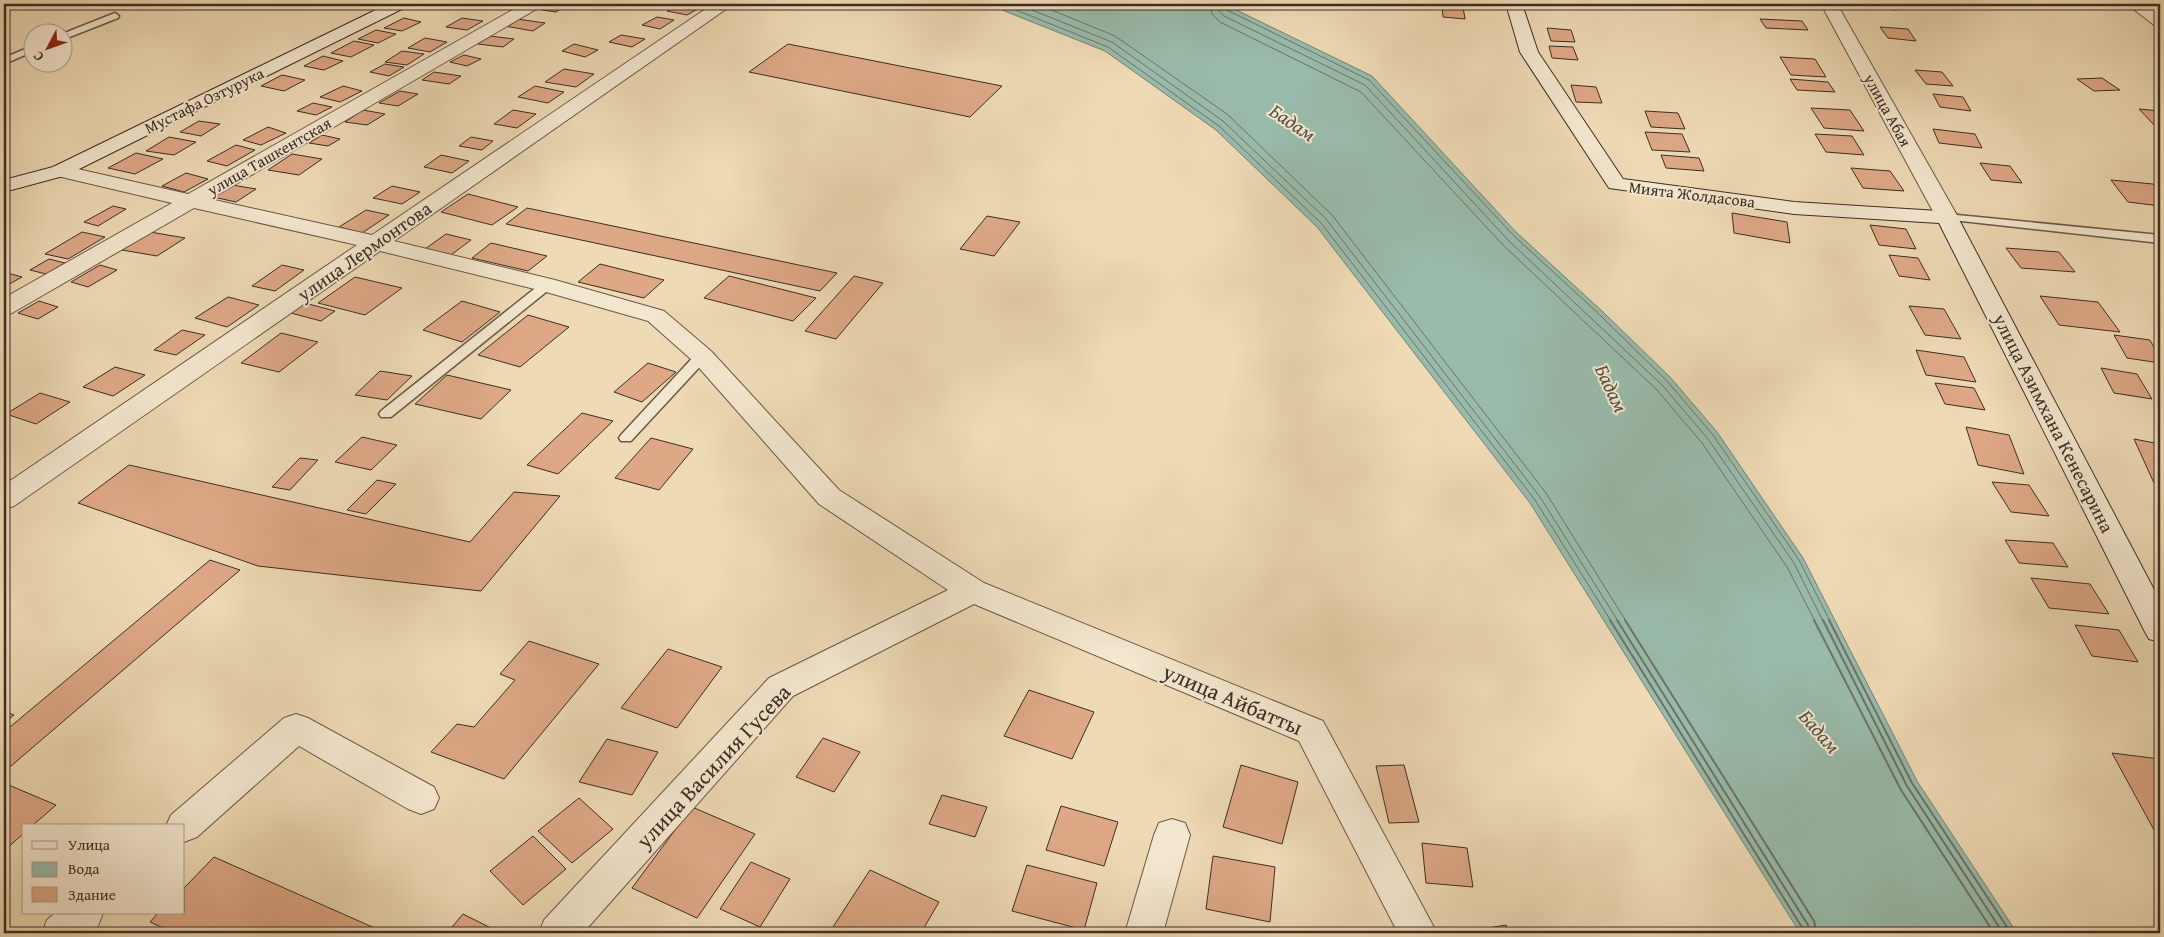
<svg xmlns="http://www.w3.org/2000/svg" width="2164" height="937" viewBox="0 0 2164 937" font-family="'Gentium Book Plus',serif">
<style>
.water{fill:#99bbab;stroke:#748275}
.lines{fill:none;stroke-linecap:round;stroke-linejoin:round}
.shore-far1{stroke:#6b7468;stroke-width:1}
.shore{stroke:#6b7468;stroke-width:2}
.building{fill:#dea887;stroke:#3d2d24}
.lane-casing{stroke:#695848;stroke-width:3}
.street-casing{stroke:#695848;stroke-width:2}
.secondary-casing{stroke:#3d2d24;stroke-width:2}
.lane{fill:#f4e7cf;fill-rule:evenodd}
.street{fill:#f4e7cf;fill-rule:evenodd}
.secondary{fill:#f4e7cf;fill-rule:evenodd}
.labels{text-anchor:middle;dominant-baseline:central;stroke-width:4;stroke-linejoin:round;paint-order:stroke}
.far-street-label{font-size:16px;fill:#3d2d24;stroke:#f4e7cf}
.street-label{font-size:19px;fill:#3d2d24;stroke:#f4e7cf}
.water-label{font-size:20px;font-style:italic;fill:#545046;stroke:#f4e7cf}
.near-street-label{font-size:22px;fill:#3d2d24;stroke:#f4e7cf}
</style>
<rect width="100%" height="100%" fill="#eedab5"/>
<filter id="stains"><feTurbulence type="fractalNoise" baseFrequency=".004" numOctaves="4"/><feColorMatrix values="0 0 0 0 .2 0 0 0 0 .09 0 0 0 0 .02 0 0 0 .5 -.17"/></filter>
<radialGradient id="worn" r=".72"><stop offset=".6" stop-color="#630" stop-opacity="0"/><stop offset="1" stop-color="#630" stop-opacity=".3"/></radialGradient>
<!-- water -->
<polygon class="water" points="987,4 1224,4 1372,76 1516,232 1603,312 1670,377 1717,432 1803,558 1917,781 2017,933 1800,933 1530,503 1317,227 1216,130 1105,51"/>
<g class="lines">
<!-- shore-far1 -->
<g class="shore-far1">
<polyline points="1001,4 1108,47 1219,126 1321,223 1535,500 1611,621"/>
<polyline points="1017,4 1112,42 1223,121 1326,219 1540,497 1618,621"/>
<polyline points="1037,4 1115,36 1227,114 1332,215 1546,493 1626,621"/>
<polyline points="1210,4 1212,14 1220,22 1361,92 1503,245 1657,390 1702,443 1787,567 1815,621"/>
<polyline points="1217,4 1219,11 1224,16 1365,85 1508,240 1662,385 1708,439 1794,563 1823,621"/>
<polyline points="1224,4 1227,10 1369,80 1513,235 1600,315 1667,381 1713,435 1799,560 1830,621"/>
</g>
<!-- shore -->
<g class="shore">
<polyline points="1610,620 1803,929 1803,933"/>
<polyline points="1617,620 1808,925 1810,933"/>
<polyline points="1625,620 1814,921 1817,933"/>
<polyline points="1814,620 1901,790 1994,933"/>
<polyline points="1823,620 1907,786 2003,933"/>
<polyline points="1829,620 1912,783 2011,933"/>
</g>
</g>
<!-- building -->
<g class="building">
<polygon points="492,4 512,4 503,8 488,6"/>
<polygon points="551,4 568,4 556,12 542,10"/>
<polygon points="679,4 686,4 701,7 687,15 667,11"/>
<polygon points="1738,4 1769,4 1772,9 1740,7"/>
<polygon points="1867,4 1892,4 1897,10 1870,8"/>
<polygon points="1442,6 1463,7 1465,19 1443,17"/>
<polygon points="657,17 674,20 660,29 642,25"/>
<polygon points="404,18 421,22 402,31 384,28"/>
<polygon points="462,18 483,21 467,30 446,27"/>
<polygon points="517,19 545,23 533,31 505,26"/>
<polygon points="1760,19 1802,21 1808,30 1766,28"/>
<polygon points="1880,27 1908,29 1916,41 1888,38"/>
<polygon points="1547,28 1571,30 1575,42 1551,41"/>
<polygon points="376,30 396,34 378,43 358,39"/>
<polygon points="621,35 645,39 632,47 609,42"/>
<polygon points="490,36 514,39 503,47 478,44"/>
<polygon points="425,38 447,42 430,52 408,48"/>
<polygon points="354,41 374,45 351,57 331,53"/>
<polygon points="574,44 598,50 585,57 562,51"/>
<polygon points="788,44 1002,86 970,117 749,72"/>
<polygon points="1549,46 1573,47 1578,60 1552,58"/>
<polygon points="402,51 424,54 407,65 385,62"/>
<polygon points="464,55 481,59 467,66 450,62"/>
<polygon points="323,56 343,61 324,70 304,66"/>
<polygon points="1780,57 1815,59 1826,77 1791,75"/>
<polygon points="385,64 404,67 389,76 370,72"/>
<polygon points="564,69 594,74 576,87 545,82"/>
<polygon points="1915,70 1942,72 1953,86 1926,84"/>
<polygon points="434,72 461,76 449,84 422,80"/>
<polygon points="282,75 305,80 284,91 261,86"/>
<polygon points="2102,78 2120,90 2094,91 2077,79"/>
<polygon points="1790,79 1828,82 1835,92 1797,90"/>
<polygon points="1571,85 1596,87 1602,103 1576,102"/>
<polygon points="343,86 362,91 340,102 320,97"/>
<polygon points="535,86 564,92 548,103 518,97"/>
<polygon points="400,91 418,94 398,106 379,103"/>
<polygon points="1933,94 1963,97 1971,111 1940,107"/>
<polygon points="313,103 332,107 316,115 297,111"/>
<polygon points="1811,108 1850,110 1864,131 1824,128"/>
<polygon points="2139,109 2160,111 2160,126 2154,125"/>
<polygon points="363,110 385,114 367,125 345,122"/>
<polygon points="513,110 536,114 517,128 494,124"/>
<polygon points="1645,111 1678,113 1685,129 1651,127"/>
<polygon points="199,121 220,124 201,136 180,132"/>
<polygon points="268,127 286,133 261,145 243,140"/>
<polygon points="1933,129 1975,134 1982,148 1939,143"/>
<polygon points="1645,132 1682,134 1690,152 1652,150"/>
<polygon points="1815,134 1852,136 1864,155 1826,152"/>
<polygon points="322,135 340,139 328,146 309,143"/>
<polygon points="169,137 196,142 174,155 146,151"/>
<polygon points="471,137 493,141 482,150 459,146"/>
<polygon points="236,145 255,150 227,166 207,161"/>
<polygon points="136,153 163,159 135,174 108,168"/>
<polygon points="292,154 322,159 299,175 268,170"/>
<polygon points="441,155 469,161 452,173 424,167"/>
<polygon points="1661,155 1699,158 1704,171 1666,168"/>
<polygon points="1980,163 2010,166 2022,183 1991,180"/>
<polygon points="1851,168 1890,171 1904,191 1863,188"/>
<polygon points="186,173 208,179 184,192 162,186"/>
<polygon points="2111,180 2153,184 2160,193 2160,206 2128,202"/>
<polygon points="232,185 256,189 236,202 213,197"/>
<polygon points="392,186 420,192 402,204 373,198"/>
<polygon points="468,194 518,207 492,225 441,212"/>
<polygon points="113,206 126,209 98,226 84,222"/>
<polygon points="527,208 837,273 820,291 506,224"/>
<polygon points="366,210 389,215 362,233 339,227"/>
<polygon points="1732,213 1787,222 1790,243 1734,233"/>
<polygon points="987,216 1020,222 994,256 960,249"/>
<polygon points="1870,225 1906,229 1916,249 1879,245"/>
<polygon points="82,232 105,237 68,259 45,254"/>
<polygon points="150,232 185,238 157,256 122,250"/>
<polygon points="446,234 471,240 451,255 425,249"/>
<polygon points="491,243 547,256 528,271 472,258"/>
<polygon points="2006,248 2059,252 2075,272 2021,268"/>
<polygon points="1889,255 1918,258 1930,280 1899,276"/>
<polygon points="49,259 65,263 46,274 30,270"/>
<polygon points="600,264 664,280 644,298 578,282"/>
<polygon points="100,265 117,270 88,287 71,282"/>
<polygon points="282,265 304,270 275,291 252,286"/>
<polygon points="4,272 22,277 4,287"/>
<polygon points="729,276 816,298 793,321 704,298"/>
<polygon points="854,276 883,283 836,339 805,331"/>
<polygon points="355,277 402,288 365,315 318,303"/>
<polygon points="2040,296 2098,302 2120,332 2059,325"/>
<polygon points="228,297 259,305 227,327 195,318"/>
<polygon points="39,301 58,307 38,319 18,313"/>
<polygon points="462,301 500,312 462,342 423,330"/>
<polygon points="301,302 335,311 321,321 287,312"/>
<polygon points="1909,306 1944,309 1961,339 1925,335"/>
<polygon points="528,315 569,327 520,367 478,355"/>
<polygon points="182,330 205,335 176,355 154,350"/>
<polygon points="281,333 318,342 279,372 241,363"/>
<polygon points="2114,335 2150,340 2160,359 2160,363 2127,358"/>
<polygon points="1916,350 1964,357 1976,382 1926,375"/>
<polygon points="648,363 676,372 642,402 614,392"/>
<polygon points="115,367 145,375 113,396 83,387"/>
<polygon points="2101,368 2137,374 2152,399 2114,393"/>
<polygon points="380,371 412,376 387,400 355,395"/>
<polygon points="447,375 511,390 481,419 415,404"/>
<polygon points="1935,383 1974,388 1985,410 1945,404"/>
<polygon points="40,393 70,402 36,424 6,414"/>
<polygon points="582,413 613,421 558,474 527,465"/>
<polygon points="1966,427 2009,435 2024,474 1978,465"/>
<polygon points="362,437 397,445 371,470 335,462"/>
<polygon points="651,438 693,449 659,490 615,478"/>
<polygon points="2134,439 2160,444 2160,484 2154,483"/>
<polygon points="300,458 318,460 290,490 272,487"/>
<polygon points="129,465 470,542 514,492 560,496 481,591 258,566 78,503"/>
<polygon points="377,480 396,484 366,514 347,510"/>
<polygon points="1992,482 2029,485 2049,516 2011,512"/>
<polygon points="2005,540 2053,543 2068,567 2019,563"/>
<polygon points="210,560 240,570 4,772 4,732"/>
<polygon points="2031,578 2090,584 2109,614 2049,608"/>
<polygon points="2075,625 2119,630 2138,662 2092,656"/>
<polygon points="529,641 599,664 504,779 431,752 457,724 474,727 515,680 500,674"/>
<polygon points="668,649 722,667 677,728 621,708"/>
<polygon points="1029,690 1094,712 1072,759 1004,736"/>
<polygon points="4,711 14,715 4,723"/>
<polygon points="823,738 860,752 834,792 796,777"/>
<polygon points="607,739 658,752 632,795 579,782"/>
<polygon points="2112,753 2160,759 2160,841"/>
<polygon points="1241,765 1298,782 1282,844 1223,827"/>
<polygon points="1404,765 1419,822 1389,823 1376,766"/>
<polygon points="4,783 56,805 32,826 24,826 24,833 4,851"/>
<polygon points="942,795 987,807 975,837 929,824"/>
<polygon points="579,798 613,829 572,863 538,831"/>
<polygon points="1061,806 1118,822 1104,866 1046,850"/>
<polygon points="692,807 755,834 697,918 632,888"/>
<polygon points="533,836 566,869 523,905 490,871"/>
<polygon points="1422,843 1467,848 1473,887 1426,883"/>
<polygon points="1213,856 1275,867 1270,922 1206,909"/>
<polygon points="214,857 386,933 174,933 150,922 158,913 184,913 184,888"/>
<polygon points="751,862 790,879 760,927 720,909"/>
<polygon points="1027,865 1097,883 1084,930 1012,911"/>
<polygon points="870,870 939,902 921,933 829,933"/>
<polygon points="463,914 501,933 447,933"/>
<polygon points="1506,925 1510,933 1459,933"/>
</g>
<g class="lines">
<!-- lane casing -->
<g class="lane-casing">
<g id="lane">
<polygon points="115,13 119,16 118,18 62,40 62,34"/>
<polygon points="32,46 32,52 4,64 4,58"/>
<polygon points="1947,214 2160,235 2160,243 1943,219 1941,217"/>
<polygon points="547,281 551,282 553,285 551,288 391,417 381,417 379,414 381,411 543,282"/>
<polygon points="702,352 707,353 709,356 707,359 631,441 621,441 619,438 621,435 697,353"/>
</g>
</g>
<!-- street casing -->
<g class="street-casing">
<g id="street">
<polygon points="523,4 542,4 540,7 210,199 372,235 713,4 731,4 729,7 394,241 555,280 664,311 711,351 839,490 984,583 1323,721 1437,933 1398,933 1299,741 974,604 793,696 583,933 539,933 544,920 769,678 948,590 819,504 693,361 648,321 539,290 380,251 14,506 4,509 4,485 357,245 194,208 12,313 4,315 4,298 172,203 53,175 50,171 53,167 60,165 188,194"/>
<polygon points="1821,4 1837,4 1958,217 1955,222 1947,223 1939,222 1936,217"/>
<polygon points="2127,4 2145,4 2160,14 2160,26 2154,25"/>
<polygon points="296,714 308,718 434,787 439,798 434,809 421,814 408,809 299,746 197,837 184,842 184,826 166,826 171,815 284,718"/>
<polygon points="1172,819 1185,823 1190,835 1163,933 1125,933 1154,835 1159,823"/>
<polygon points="55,913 103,913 98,926 89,933 42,933 47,920"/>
</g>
</g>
<!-- secondary casing -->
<g class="secondary-casing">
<g id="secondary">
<polygon points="388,4 408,4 406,7 67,175 4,192 4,180 53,167"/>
<polygon points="1506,4 1522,4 1538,52 1623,179 1794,202 1955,212 2160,601 2160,642 2149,639 2144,630 1939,223 1794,214 1609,188 1520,52"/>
</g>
</g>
<!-- lane -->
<use href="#lane" class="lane"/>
<!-- street -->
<use href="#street" class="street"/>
<!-- secondary -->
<use href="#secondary" class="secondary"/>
</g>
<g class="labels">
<!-- far-street labels -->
<g class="far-street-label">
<text transform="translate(204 100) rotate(-26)">Мустафа Озтурука</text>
<text transform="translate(1888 110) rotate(61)">улица Абая</text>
<text transform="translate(269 156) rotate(-30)">улица Ташкентская</text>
<text transform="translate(1692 194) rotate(7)">Мията Жолдасова</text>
</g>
<!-- street labels -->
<g class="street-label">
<text transform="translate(364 251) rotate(-35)">улица Лермонтова</text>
<text transform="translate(2054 423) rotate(63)">улица Азимхана Кенесарина</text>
</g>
<!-- water labels -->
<g class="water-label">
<text transform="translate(1293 122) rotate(34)">Бадам</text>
<text transform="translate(1612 388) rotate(65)">Бадам</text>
<text transform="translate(1820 731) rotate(49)">Бадам</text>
</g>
<!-- near-street labels -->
<g class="near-street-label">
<text transform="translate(1233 699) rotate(23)">улица Айбатты</text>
<text transform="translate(713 766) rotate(-47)">улица Василия Гусева</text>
</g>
</g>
<!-- margin -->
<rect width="2164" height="937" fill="none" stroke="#eedab5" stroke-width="20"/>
<rect x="5" y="5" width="2154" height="927" fill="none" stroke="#3d2d24" stroke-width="2.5"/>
<rect x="10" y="10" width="2144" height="917" fill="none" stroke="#3d2d24"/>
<!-- legend -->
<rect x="22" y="824" width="162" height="90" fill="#f4e7cf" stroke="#ab9d8b"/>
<rect x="32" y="841" width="25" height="8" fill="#f4e7cf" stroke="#ab9d8b"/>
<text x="68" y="850" font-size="15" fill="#3d2d24">Улица</text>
<rect x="32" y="862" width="25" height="15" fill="#99bbab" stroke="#ab9d8b"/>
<text x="68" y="874" font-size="15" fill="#3d2d24">Вода</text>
<rect x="32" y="887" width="25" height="15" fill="#dea887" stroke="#ab9d8b"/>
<text x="68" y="900" font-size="15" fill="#3d2d24">Здание</text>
<!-- north arrow -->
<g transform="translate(48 48) rotate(229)"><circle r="24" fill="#f4e7cf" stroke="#ab9d8b"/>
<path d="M0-4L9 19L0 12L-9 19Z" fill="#8f2418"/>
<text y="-8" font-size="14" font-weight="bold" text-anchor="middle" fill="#3d2d24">С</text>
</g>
<rect width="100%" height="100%" filter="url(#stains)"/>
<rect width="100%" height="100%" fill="url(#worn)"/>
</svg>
